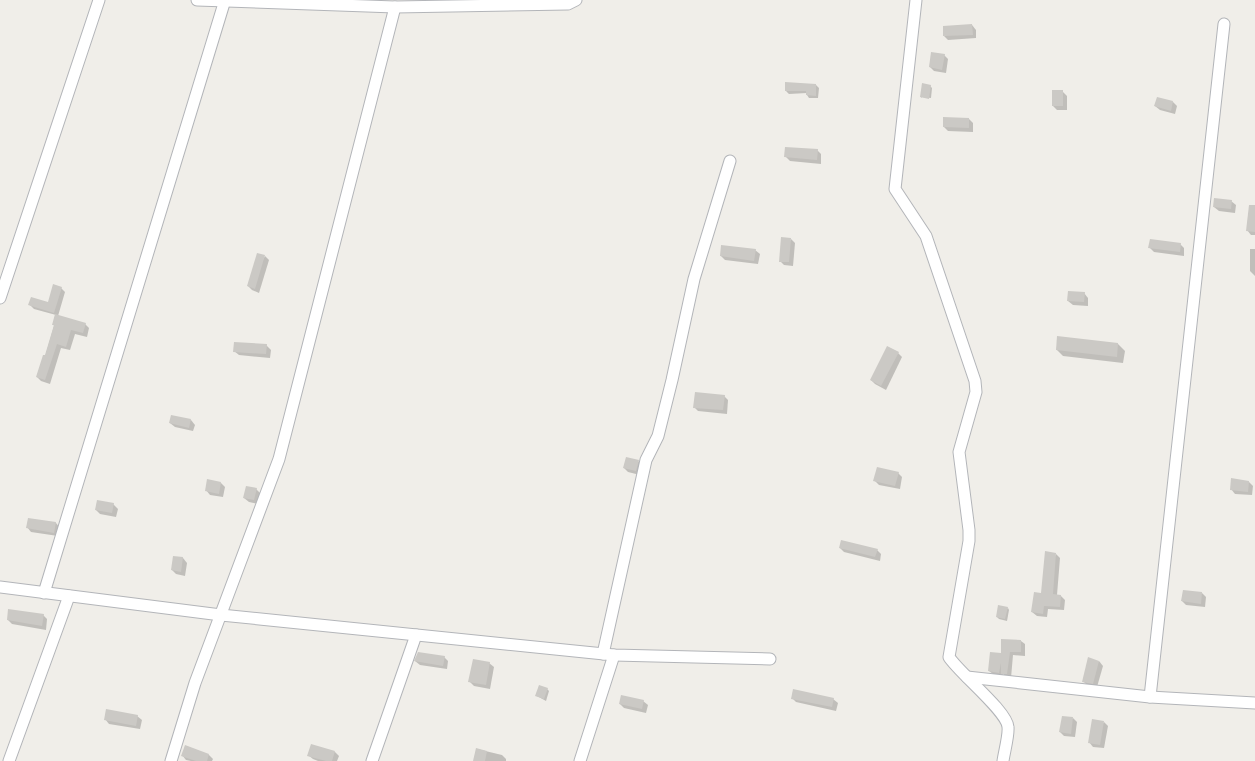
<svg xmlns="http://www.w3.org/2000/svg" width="1255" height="761" viewBox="0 0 1255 761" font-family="Ubuntu,sans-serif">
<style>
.shadow{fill:#0003}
.building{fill:#cbc9c5}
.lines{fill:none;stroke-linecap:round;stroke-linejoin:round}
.minor-casing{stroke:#b3b5b9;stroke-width:13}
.minor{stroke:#fff;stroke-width:11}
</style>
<rect width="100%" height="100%" fill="#f0eee9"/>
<!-- shadow -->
<g class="shadow">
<polygon points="972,25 976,30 976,38 948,40 944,36"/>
<polygon points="944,55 948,59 946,73 934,71 930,67"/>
<polygon points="816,85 819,88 818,98 809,98 807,95 807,93 789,94 786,91"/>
<polygon points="930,86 932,88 931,98 922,97 922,98 921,97"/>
<polygon points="1062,91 1067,96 1067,110 1057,110 1053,106"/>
<polygon points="1173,102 1177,106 1175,114 1160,110 1155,106"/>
<polygon points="944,118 969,119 973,123 973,132 948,131 944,127"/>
<polygon points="817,150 821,154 821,164 790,161 786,157"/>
<polygon points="1231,201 1236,205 1235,213 1219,211 1214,207"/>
<polygon points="1255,217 1255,235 1251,235 1247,230"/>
<polygon points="791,239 795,243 793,266 784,265 780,261"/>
<polygon points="1180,244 1184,248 1184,256 1154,252 1150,248"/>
<polygon points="722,246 755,250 760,254 758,264 725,260 721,256"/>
<polygon points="1250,249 1255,249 1255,276 1250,271"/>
<polygon points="265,256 269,260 259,293 252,290 248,286"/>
<polygon points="61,288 65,292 58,316 85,324 89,328 87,337 75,334 70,350 61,348 50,384 41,381 37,377 45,357 54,326 53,324 56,315 34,309 30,305 48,303"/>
<polygon points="1084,293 1088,298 1088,306 1073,305 1068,301"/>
<polygon points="1058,337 1118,344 1125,351 1123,363 1063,356 1057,350"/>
<polygon points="266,345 271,350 270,358 239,355 234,351"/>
<polygon points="898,353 902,357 886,390 875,384 871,380"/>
<polygon points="724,396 728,400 727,414 698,411 694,407"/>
<polygon points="191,420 195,425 193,431 175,427 170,423"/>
<polygon points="638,461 642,466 640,475 628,472 624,468"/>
<polygon points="898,473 902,477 900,489 879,485 874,480"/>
<polygon points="208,481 221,483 225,487 223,497 210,495 206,490"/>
<polygon points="1249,482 1253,486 1252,495 1235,494 1231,489"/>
<polygon points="256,489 260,493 258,504 249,502 244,498"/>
<polygon points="113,504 118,509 116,517 100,514 96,510"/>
<polygon points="56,523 60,528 58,536 31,532 27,527"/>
<polygon points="840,548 877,550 881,554 880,561 844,552"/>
<polygon points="1056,554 1060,558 1057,595 1060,595 1065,600 1064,610 1048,609 1047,617 1037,616 1032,612 1042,594"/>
<polygon points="174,557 183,558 187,563 185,576 176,574 172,570"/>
<polygon points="1202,593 1206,597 1205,607 1186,605 1182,601"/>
<polygon points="1008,608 1009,610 1007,621 999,619 997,617"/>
<polygon points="43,615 47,619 46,630 12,624 8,620"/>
<polygon points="1021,641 1025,644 1025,656 1013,655 1011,678 1006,677 1003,674 1002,676 993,674 989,671 1002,654"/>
<polygon points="444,657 448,661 447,669 420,665 415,661"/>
<polygon points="1099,661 1103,666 1097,687 1087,685 1083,681"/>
<polygon points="489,663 494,667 490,689 474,686 470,682"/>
<polygon points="547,689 549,691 546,701 537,696"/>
<polygon points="792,698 833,699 838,703 836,711 796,702"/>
<polygon points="643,701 648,705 646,713 624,708 620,704"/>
<polygon points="137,716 142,720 140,729 109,724 105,719"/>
<polygon points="1073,718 1077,722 1075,737 1064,736 1060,732"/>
<polygon points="1104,722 1108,726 1104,748 1093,747 1089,742"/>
<polygon points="186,746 209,755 213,759 212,761 191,761 186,760 182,755"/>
<polygon points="477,749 502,755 506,759 506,761 474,761"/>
<polygon points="335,752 339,756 337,761 318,761 313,759 308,755"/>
</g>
<!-- building -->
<g class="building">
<polygon points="972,24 973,35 943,36 943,26"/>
<polygon points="931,52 945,54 942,70 929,67"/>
<polygon points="785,82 816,84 816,96 806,95 806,91 785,91"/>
<polygon points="922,83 931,85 929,99 920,97"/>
<rect x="1052" y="90" width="11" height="16"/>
<polygon points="1157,97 1173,101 1171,111 1154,106"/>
<polygon points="943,117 969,118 969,128 943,127"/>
<polygon points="785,147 818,149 817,160 784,157"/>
<polygon points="1214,198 1232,200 1231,209 1213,207"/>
<polygon points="1249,205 1255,205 1255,232 1246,231"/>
<polygon points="781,237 791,238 789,262 779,262"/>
<polygon points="1150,239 1181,243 1180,252 1148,248"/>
<polygon points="721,245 756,249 754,261 720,256"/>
<polygon points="257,253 265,255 255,289 247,286"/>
<polygon points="53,284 62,287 54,313 28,305 31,297 48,302"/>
<polygon points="1068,291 1085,292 1084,302 1067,301"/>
<polygon points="55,314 86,323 83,333 71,330 66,347 57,344 45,380 36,377 43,355 45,355 54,325 52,325"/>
<polygon points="1057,336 1118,343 1117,357 1056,350"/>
<polygon points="234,342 267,344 266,354 233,352"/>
<polygon points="887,346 899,352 881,386 870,380"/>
<polygon points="695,392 725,395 723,410 693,408"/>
<polygon points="171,415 191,419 189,428 169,423"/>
<polygon points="626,457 639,460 636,471 623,468"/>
<polygon points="877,467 899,472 895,486 873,481"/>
<polygon points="1231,478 1249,481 1248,492 1230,490"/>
<polygon points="207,479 221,482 219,494 205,491"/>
<polygon points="246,486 257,488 254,500 243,498"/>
<polygon points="97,500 114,503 112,513 95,510"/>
<polygon points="28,518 56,522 54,533 26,528"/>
<polygon points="841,540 878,549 875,557 839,548"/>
<polygon points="1045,551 1056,553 1053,594 1061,595 1060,607 1044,606 1043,614 1031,612 1034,592 1041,593"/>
<polygon points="173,556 183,557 181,572 171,570"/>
<polygon points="1183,590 1202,592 1201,604 1181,601"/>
<polygon points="998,605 1008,607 1005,619 996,617"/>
<polygon points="8,609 44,614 42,626 7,620"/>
<polygon points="1001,639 1021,640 1021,652 1010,652 1007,674 1001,674 1001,663 999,673 988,671 990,652 1001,653"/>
<polygon points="418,652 445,656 443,666 414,661"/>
<polygon points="1088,657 1099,661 1093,684 1082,682"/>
<polygon points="473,659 490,662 486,685 468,682"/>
<polygon points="539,685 548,688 544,699 535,696"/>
<polygon points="793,689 834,698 832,707 791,699"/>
<polygon points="621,695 644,700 642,709 619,704"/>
<polygon points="106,709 138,715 136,726 104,720"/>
<polygon points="1062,716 1073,717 1071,734 1059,732"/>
<polygon points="1092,719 1104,721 1100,745 1088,743"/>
<polygon points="311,744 335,751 332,761 326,761 307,756"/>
<polygon points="185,745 209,754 207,761 196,761 181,756"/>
<polygon points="476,748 487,751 485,761 473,761"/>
</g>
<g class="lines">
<!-- minor casing -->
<g class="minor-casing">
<g id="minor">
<polyline points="197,0 395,7 568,4 576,0"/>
<path d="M916,0L895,189L926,236L975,381L976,392L959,452L969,530V541L949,657C959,673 1007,711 1008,727C1009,735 1004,753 1003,761"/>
<polyline points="0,298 99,0"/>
<polyline points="0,587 221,615 614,655 770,659"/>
<polyline points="44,593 225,0"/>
<polyline points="603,654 646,460 658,436 672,380 694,279 730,161"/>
<polyline points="967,677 1150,697 1255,703"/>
<polyline points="1150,697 1224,24"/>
<polyline points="9,761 69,596"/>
<polyline points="171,761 195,683 279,459 395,7"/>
<polyline points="372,761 416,635"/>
<polyline points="580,761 614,655"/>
</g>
</g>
<!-- minor -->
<use href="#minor" class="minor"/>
</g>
</svg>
